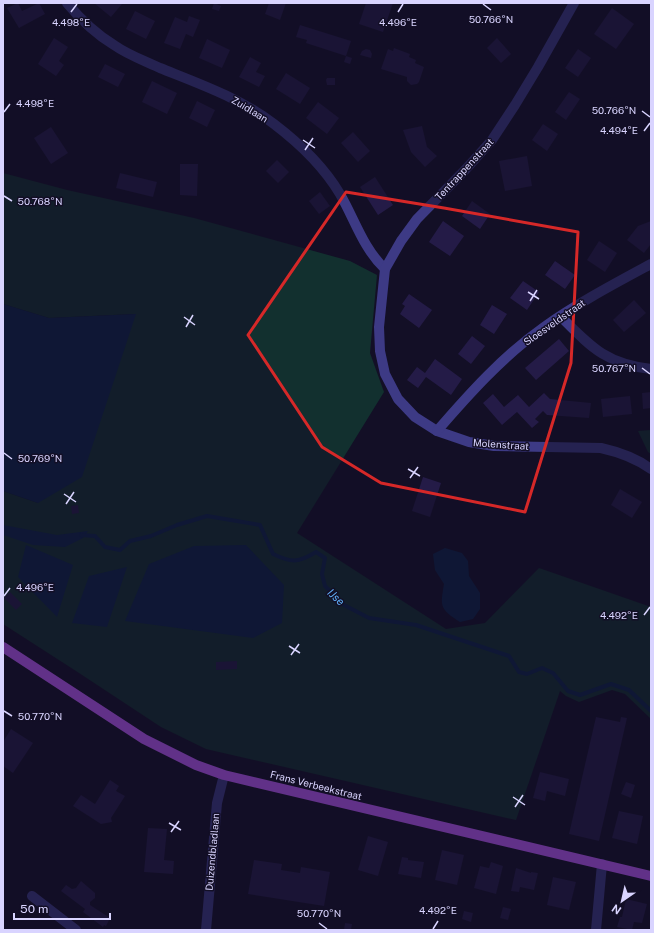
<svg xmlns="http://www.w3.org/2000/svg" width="654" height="933" viewBox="0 0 654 933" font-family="'Public Sans',sans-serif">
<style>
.green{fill:#12302f}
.water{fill:#0c2248}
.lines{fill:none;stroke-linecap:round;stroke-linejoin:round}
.stream{stroke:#0c2248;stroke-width:4}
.building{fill:#241b47}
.minor{stroke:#3d3a85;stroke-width:10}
.major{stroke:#c25bff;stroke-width:10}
.marked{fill:none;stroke:#d62828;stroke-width:3;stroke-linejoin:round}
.ticks{fill:none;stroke:#d9d4ff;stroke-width:1.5}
.labels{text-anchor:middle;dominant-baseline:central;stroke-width:3;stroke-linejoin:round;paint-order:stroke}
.street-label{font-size:10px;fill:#d9d4ff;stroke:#130f26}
.water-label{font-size:11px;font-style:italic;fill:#62b6ff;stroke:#130f26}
.ticks-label{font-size:10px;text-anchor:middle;fill:#d9d4ff;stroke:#130f26;stroke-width:3;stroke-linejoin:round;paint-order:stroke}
</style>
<rect width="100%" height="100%" fill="#130f26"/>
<!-- green -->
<g class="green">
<polygon points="3,173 67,190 194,218 350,261 377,275 370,353 384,392 297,533 446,629 485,623 539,568 651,607 651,719 625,694 612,690 579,702 566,696 560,691 516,820 206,749 161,727 76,671 3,624 3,491 38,503 135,314 49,318 3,304"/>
<polygon points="651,430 651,454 648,452 638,431"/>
</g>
<!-- water -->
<g class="water">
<polygon points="3,304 49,318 136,314 82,477 38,503 3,491"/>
<polygon points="3,525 57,535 88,531 83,538 65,547 33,545 3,535"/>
<polygon points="26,545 73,565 57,617 18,577"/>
<polygon points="246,545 284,585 282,623 253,638 125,621 149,564 194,546"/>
<path d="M445,548L462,553L468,561L469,576L480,593V609L473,619L460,622C440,609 440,607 444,584L435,570L433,554Z"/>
<polygon points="127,567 107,627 72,623 89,576"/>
</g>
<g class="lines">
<!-- stream -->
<path class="stream" d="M81,535L95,536L105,547L120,550L130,541L151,536L177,525L207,516L260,525L273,554C292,563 298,563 316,552L325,558L322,574L325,586L344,605L369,618L416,625L509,656L519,672L527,674L542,668L553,673L568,691L580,695L611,684L629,690L651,711"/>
</g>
<!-- building -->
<g class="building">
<polygon points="18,3 22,11 39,3 45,14 19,28 7,8"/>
<polygon points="94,3 120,3 122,4 111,17"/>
<polygon points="214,3 221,6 219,11 212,9"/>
<polygon points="269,3 286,3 280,20 265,14"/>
<polygon points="366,3 393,3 383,32 359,24"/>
<polygon points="612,8 634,24 616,49 594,34"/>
<polygon points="135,11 155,21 146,39 126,29"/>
<polygon points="189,16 200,20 193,37 186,34 180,49 164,43 175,17 187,22"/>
<polygon points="300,25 351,41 346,56 306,43 307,40 296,37"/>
<polygon points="54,38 68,47 59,61 64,65 56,76 38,64"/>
<polygon points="497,38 511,54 501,63 487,48"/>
<polygon points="207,39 230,50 222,68 199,58"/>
<polygon points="394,48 410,54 409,57 416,60 415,63 424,67 419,82 417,84 411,85 407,81 407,77 381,69 388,49 393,51"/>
<polygon points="366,49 370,50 372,54 371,58 360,55 362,51"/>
<polygon points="578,49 591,58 578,77 565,68"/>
<polygon points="346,56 352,58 350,64 344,62"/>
<polygon points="250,57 261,63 256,72 265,76 259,87 239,77"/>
<polygon points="105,64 125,74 118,87 98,77"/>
<polygon points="286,73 310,88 300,104 276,89"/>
<polygon points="327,78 335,78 335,85 327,85 326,80"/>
<polygon points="152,81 177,93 167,114 142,102"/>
<polygon points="569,92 580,99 566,120 555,112"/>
<polygon points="197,101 215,110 207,127 189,118"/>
<polygon points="318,102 339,118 327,134 306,118"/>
<polygon points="543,124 558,134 547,151 532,140"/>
<polygon points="422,126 427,147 437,156 425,167 411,152 403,130"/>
<polygon points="51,127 68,153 51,164 34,138"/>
<polygon points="353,132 370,151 358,162 341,143"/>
<polygon points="527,156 532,186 505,191 499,161"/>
<polygon points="277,160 289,172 278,183 266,171"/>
<polygon points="180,164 198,164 197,196 180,195"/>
<polygon points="120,173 157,182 153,197 116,188"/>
<polygon points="375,177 393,205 378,215 360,187"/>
<polygon points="320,192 330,206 319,214 309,201"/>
<polygon points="472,201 490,214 480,229 462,216"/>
<polygon points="443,221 464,236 450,256 429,242"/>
<polygon points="651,221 651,244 644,253 627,240 638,226"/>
<polygon points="599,241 617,253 605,272 587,260"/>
<polygon points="555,261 575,275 565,289 545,275"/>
<polygon points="523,281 539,292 527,310 510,298"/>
<polygon points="409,294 432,310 419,328 400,314 405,306 402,304"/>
<polygon points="634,300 646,313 624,332 613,320"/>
<polygon points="492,305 507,314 494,334 480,325"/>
<polygon points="472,336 485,346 471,364 458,354"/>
<polygon points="559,339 569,351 536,380 525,368"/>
<polygon points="435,359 462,379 451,395 426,377 418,388 407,380 417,367 425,373"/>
<polygon points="651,392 651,408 643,409 642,393"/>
<polygon points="544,393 550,399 591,403 589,418 547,415 543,411 535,419 539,422 532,428 517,412 502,425 483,403 493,394 504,407 518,395 529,407"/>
<polygon points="630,396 632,414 603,417 601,399"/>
<polygon points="423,477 441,483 430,517 412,511"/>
<polygon points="620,489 642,502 632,518 611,505"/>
<polygon points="78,505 79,513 72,514 71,506"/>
<polygon points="10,592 22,604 16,610 4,598"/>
<polygon points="237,661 237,669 216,670 216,662"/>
<polygon points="596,717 620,722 621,717 627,718 599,841 569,834"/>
<polygon points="11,729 33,743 13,773 3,766 3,742"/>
<polygon points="540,772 569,779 565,796 547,791 545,801 533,798"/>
<polygon points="110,780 119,786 116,791 125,796 111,818 112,822 101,824 73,806 81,795 95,804"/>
<polygon points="626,782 635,785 631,798 621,794"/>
<polygon points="619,811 643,816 637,844 612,838"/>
<polygon points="148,828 167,829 164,860 174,861 173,874 144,872"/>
<polygon points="368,836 388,842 378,876 358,870"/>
<polygon points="442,850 464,855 457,885 435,880"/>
<polygon points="402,857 408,858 408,860 424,862 421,878 398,874"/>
<polygon points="254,860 282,864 281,870 300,873 301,867 330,872 324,906 248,894"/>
<polygon points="491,862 503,866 496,894 474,888 480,866 489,868"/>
<polygon points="516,868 531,873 531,872 538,873 534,890 520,887 519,892 511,891"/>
<polygon points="553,877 576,882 569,910 547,905"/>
<polygon points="81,881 95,893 95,898 90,902 90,905 110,918 106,926 104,925 103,927 83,912 85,909 61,891 66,885 72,889 76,888"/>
<polygon points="626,899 647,904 642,923 634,922 632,930 617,927 620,917 622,917"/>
<polygon points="503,907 511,909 508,920 500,918"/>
<polygon points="464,911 473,913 471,922 462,919"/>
<polygon points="345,923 352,924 351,930 344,930"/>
</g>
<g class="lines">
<!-- minor -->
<g class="minor">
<path d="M67,3C81,20 96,34 114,45C128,55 145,61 160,68C200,84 240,98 274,124C299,143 324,167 340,194C355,220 363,248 385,269"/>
<path d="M574,3L538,67L515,105L492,140L466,169L417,219L401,241L385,269L379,327L380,351L385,374L398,399L415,417L437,431L469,442L494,446L601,448C619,452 636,458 651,469"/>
<path d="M561,317C591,347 606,364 651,369"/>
<path d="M437,431C469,394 503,356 544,327C578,303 614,284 651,264"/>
<polyline points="32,896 76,930"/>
<polyline points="206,930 217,803 224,775"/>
<polyline points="596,930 602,864"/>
</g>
<!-- major -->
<polyline class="major" points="3,647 144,739 196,765 224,775 651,876"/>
</g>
<!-- marked area -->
<path d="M0 0H654V933H0ZM346,192L444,208L578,232L571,363L525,512L381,483L322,447L248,335Z" fill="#130f26" fill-opacity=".55" fill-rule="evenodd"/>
<path class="marked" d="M346,192L444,208L578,232L571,363L525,512L381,483L322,447L248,335Z"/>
<!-- ticks -->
<path class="ticks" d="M483,4L491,10M71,12L77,4M398,12L403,4M642,111L650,117M4,112L10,104M644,131L650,123M303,140L315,148M305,150L313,138M4,196L12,201M528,292L539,299M530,301L537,290M184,317L195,325M186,327L193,315M642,368L650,374M4,453L12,459M408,469L420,476M410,478L418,467M64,494L76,502M66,504L74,492M4,596L10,588M644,615L650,607M289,646L300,653M291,655L299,644M4,711L12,716M513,797L525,805M515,807L523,795M169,823L181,830M171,832L179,821M319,923L327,929M433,929L438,921"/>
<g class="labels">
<!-- street labels -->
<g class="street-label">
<text transform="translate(250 109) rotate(31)">Zuidlaan</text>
<text transform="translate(464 169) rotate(-47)">Tentrappenstraat</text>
<text transform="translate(554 322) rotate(-35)">Sloesveldstraat</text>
<text transform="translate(501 444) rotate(4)">Molenstraat</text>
<text transform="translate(316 785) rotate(14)">Frans Verbeekstraat</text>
<text transform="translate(212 852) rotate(-85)">Duizendbladlaan</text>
</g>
<!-- water labels -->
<g class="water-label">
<text transform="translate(336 597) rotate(42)">IJse</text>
</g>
</g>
<g class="ticks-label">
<text x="491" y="23">50.766°N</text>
<text x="71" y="26">4.498°E</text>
<text x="398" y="26">4.496°E</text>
<text x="35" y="107">4.498°E</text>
<text x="614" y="114">50.766°N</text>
<text x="619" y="134">4.494°E</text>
<text x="40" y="205">50.768°N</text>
<text x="614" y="372">50.767°N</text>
<text x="40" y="462">50.769°N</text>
<text x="35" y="591">4.496°E</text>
<text x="619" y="619">4.492°E</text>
<text x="40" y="720">50.770°N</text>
<text x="438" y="914">4.492°E</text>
<text x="319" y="917">50.770°N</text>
</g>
<!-- border -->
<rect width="654" height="933" fill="none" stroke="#d9d4ff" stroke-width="8"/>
<!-- north arrow -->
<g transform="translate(622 901) rotate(214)" stroke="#130f26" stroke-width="3" paint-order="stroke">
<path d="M0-3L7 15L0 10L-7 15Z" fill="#d9d4ff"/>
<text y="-6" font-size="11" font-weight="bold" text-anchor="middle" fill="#d9d4ff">N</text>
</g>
<!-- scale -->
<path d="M14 913v6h96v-6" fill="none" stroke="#d9d4ff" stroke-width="2"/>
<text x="20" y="913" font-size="12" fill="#d9d4ff" stroke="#130f26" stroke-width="3" paint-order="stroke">50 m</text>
</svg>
